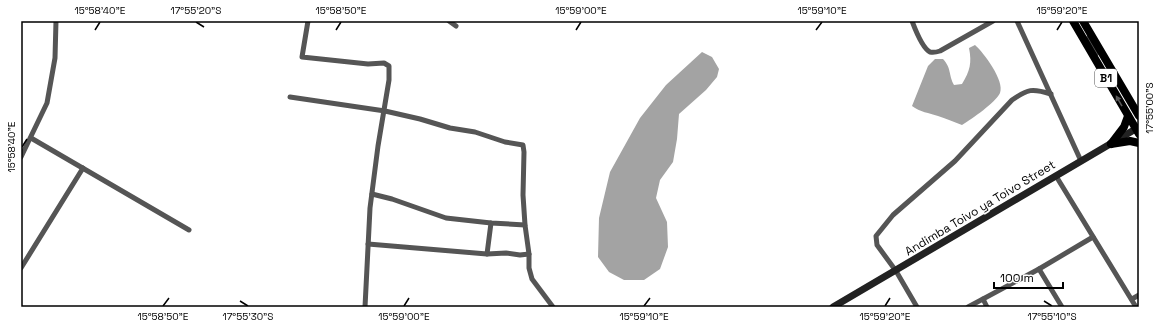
<svg xmlns="http://www.w3.org/2000/svg" width="1160" height="328" viewBox="0 0 1160 328" font-family="'Space Grotesk',sans-serif">
<style>
.water{fill:#a3a3a3}
.lines{fill:none;stroke-linecap:round;stroke-linejoin:round}
.street{stroke:#555;stroke-width:5}
.secondary{stroke:#222;stroke-width:7}
.primary{stroke:#000;stroke-width:8}
.oneway{fill:#595959}
.ticks{fill:none;stroke:#000;stroke-width:1.5}
.labels{text-anchor:middle;dominant-baseline:central;stroke-width:3.5;stroke-linejoin:round;paint-order:stroke}
.shield{fill:#fff;stroke:#4c4c4c;stroke-width:1}
.shield-label{font-size:11px;font-weight:bold;fill:#000}
.street-label{font-size:12px;fill:#000;stroke:#fff}
.neatline{fill:none;stroke:#000;stroke-width:1.5}
.ticks-label{font-size:10px;text-anchor:middle;fill:#000}
</style>
<rect width="100%" height="100%" fill="#fff"/>
<!-- water -->
<g class="water">
<path d="M975,45C984,53 1005,81 1000,93C996,102 972,119 962,125C954,122 947,119 938,116C929,113 920,112 912,106L928,66L935,59H943C952,69 948,74 954,85L962,84C970,71 972,63 969,48Z"/>
<polygon points="702,52 712,57 719,69 717,77 706,90 679,114 677,139 673,162 660,180 656,198 667,222 668,247 660,269 644,280 624,280 609,272 598,257 599,218 610,172 640,118 666,85"/>
</g>
<g class="lines">
<!-- street -->
<g class="street">
<polyline points="308,21 302,57 368,64 384,63 389,66 389,80 378,146 370,208 365,307"/>
<polyline points="449,21 456,26"/>
<path d="M912,21C915,29 922,48 930,52C934,53 937,52 940,51L993,21"/>
<polyline points="1017,21 1081,161"/>
<polyline points="1089,37 1096,54"/>
<polyline points="290,97 385,111 420,119 450,128 475,132 505,142 523,145 524,152 523,195 525,225 529,254 529,268 532,279 553,307"/>
<polyline points="31,138 189,230"/>
<polyline points="21,157 47,103 55,58 56,21"/>
<polyline points="1056,176 1136,307"/>
<polyline points="372,194 392,199 446,218 491,223 525,225"/>
<polyline points="368,244 487,254 506,253 520,255 529,254"/>
<polyline points="487,254 491,223"/>
<polyline points="21,268 83,168"/>
<polyline points="1039,269 1062,307"/>
<polyline points="983,299 987,307"/>
<polyline points="1132,299 1139,295"/>
<path d="M917,307L896,271L877,245L876,236L893,215L955,161L1012,100C1028,89 1032,88 1051,94"/>
<polyline points="968,307 1039,269 1093,237"/>
</g>
<!-- secondary -->
<polyline class="secondary" points="833,307 1139,127"/>
<!-- primary -->
<g class="primary">
<polyline points="1073,21 1139,134"/>
<polyline points="1083,21 1139,116"/>
<polyline points="1111,144 1124,127 1128,116"/>
<polyline points="1111,144 1130,141 1139,143"/>
</g>
</g>
<!-- one-way arrows -->
<defs><path id="oneway-solid" d="M-6-.8H1V-3.2L6.5 0L1 3.2V.8H-6Z"/></defs>
<use class="oneway" href="#oneway-solid" transform="translate(1119 101) rotate(-120)"/>
<!-- ticks -->
<path class="ticks" d="M196,22L204,27M95,30L100,22M336,30L341,22M576,30L581,22M816,30L822,22M1057,30L1062,22M1130,103L1138,108M22,147L27,139M240,301L248,306M1044,301L1052,306M163,306L169,298M404,306L409,298M644,306L650,298M885,306L890,298"/>
<g class="labels">
<!-- shield labels -->
<rect class="shield" x="1095" y="69" width="22" height="18" rx="3"/>
<g class="shield-label">
<text x="1106" y="78">B1</text>
</g>
<!-- street labels -->
<g class="street-label">
<text transform="translate(980 208) rotate(-31)">Andimba Toivo ya Toivo Street</text>
</g>
</g>
<!-- border -->
<rect width="1160" height="328" fill="none" stroke="#ffffff" stroke-width="44"/>
<!-- scale -->
<path d="M994 282v6h69v-6" fill="none" stroke="#000000" stroke-width="2"/>
<text x="1000" y="282" font-size="12" fill="#000000" stroke="#ffffff" stroke-width="3" paint-order="stroke">100 m</text>
<rect x="22" y="22" width="1116" height="284" class="neatline"/>
<g class="ticks-label">
<text x="100" y="14">15°58'40"E</text>
<text x="196" y="14">17°55'20"S</text>
<text x="341" y="14">15°58'50"E</text>
<text x="581" y="14">15°59'00"E</text>
<text x="822" y="14">15°59'10"E</text>
<text x="1062" y="14">15°59'20"E</text>
<text transform="translate(1149 108) rotate(-90)" y="4">17°55'00"S</text>
<text transform="translate(11 147) rotate(-90)" y="4">15°58'40"E</text>
<text x="163" y="320">15°58'50"E</text>
<text x="248" y="320">17°55'30"S</text>
<text x="404" y="320">15°59'00"E</text>
<text x="644" y="320">15°59'10"E</text>
<text x="885" y="320">15°59'20"E</text>
<text x="1052" y="320">17°55'10"S</text>
</g>
</svg>
